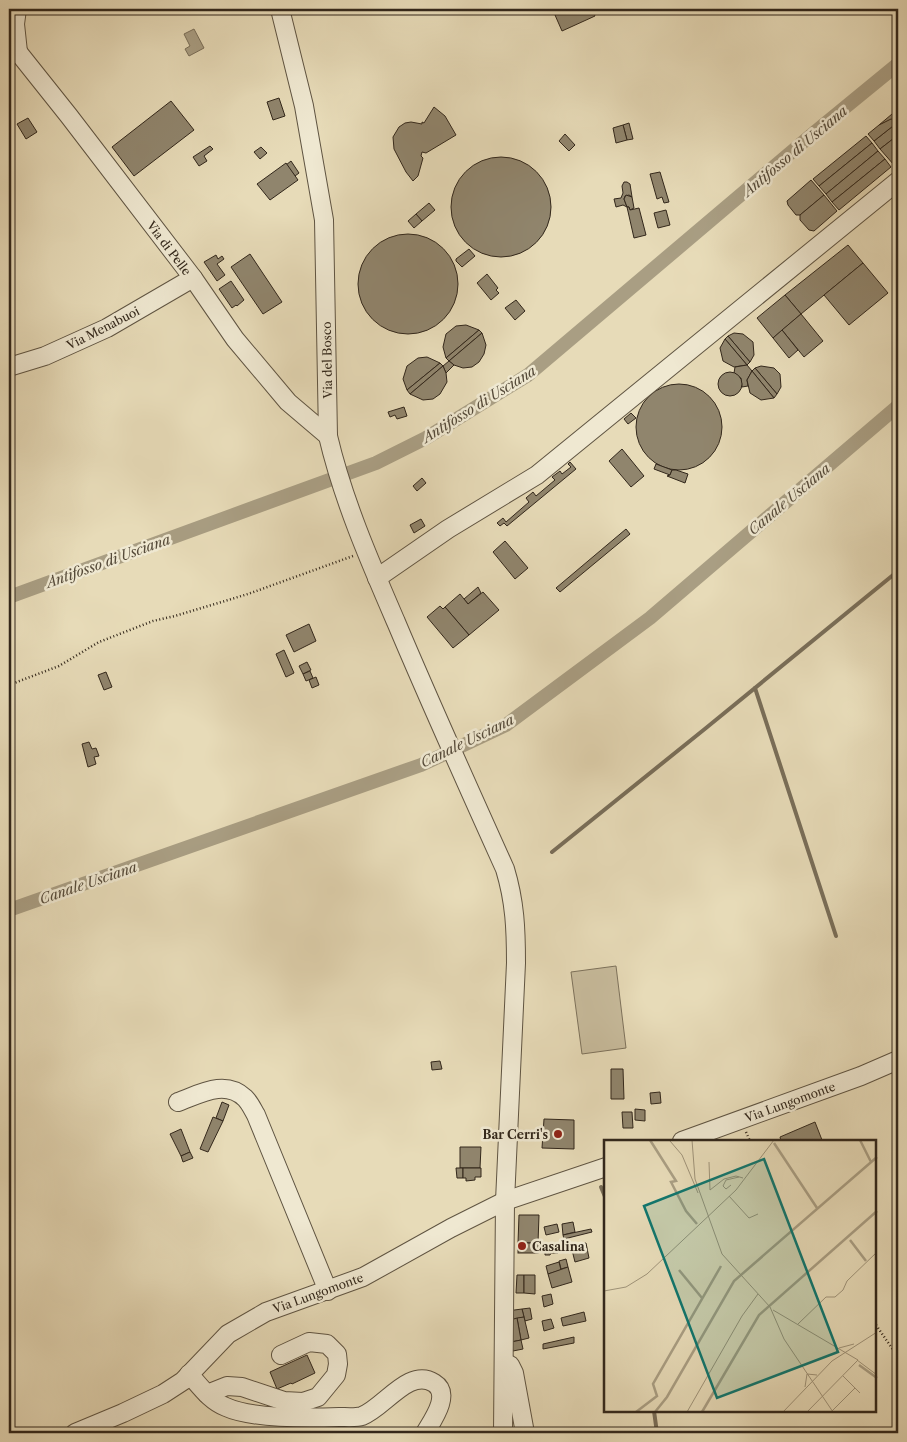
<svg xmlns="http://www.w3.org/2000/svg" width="907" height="1442" viewBox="0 0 907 1442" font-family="'Libre Caslon Text',serif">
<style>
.green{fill:#c8bc9d;stroke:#7d725c}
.water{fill:#a99e83;stroke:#796e59}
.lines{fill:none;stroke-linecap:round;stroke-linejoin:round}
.stream{stroke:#796e59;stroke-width:4}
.canal{stroke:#a99e83;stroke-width:14}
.building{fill:#90856d;stroke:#32271b}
.minor-casing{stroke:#5f5442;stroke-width:20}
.path{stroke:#32271b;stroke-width:2.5;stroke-dasharray:1 2.5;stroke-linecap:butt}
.minor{stroke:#efe8d1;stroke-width:18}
.poi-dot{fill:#8f2418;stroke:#efe8d1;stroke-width:2}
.labels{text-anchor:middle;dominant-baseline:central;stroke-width:5;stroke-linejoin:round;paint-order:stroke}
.street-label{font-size:12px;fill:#32271b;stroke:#efe8d1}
.poi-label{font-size:12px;font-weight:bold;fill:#32271b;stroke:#efe8d1;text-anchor:end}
.water-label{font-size:14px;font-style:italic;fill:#564b3a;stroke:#efe8d1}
.inset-river{fill:none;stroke:#a99e83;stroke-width:2.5}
.inset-road{fill:none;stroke:#9f9379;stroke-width:1}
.view{fill:#0f766e;fill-opacity:0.15;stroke:#0f766e;stroke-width:2.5}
.inset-edge{fill:none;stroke:#32271b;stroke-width:2.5}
</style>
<rect width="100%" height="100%" fill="#e7dbb8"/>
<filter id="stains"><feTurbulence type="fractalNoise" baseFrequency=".004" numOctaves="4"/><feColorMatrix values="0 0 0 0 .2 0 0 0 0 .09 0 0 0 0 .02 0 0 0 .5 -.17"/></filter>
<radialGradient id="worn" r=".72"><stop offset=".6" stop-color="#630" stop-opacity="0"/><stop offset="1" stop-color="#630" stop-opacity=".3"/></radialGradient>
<!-- green -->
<polygon class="green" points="616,966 626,1048 582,1054 571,972"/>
<!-- water -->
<polygon class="water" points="194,29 204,48 189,56 185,49 190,46 184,34"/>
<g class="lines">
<!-- stream -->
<g class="stream">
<polyline points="755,688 836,936"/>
<polyline points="552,852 706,728 898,571"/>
<polyline points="601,1187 606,1199"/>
<polyline points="654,1411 657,1433"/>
</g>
<!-- canal -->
<g class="canal">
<polyline points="9,597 376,463 426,438 528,375 815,132 898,64"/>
<polyline points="9,910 421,765 506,725 650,618 898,406"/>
</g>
</g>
<!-- building -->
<g class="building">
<polygon points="569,9 592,9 595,16 562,31 555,15"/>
<polygon points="279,98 285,116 273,120 267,102"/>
<polygon points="171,101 194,130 134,176 112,147"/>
<polygon points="434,107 445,116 456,135 426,153 422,152 421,156 423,158 418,176 413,181 406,172 394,149 393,137 399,127 405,123 411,122 422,124 422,122 424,123"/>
<polygon points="892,114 898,114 897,115 898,117 898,135 880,149 874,141 893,126 896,129 897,127 898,124 893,119 879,125"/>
<polygon points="28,118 37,132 26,139 17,124"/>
<polygon points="891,119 896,120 898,124 896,129 893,126 874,141 868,134 879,125"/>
<polygon points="629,123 633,139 627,140 623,125"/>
<polygon points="623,125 627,140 616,143 613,128"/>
<polygon points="565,134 575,145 569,151 559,141"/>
<polygon points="898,135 898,161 894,165 880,149"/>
<polygon points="866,136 872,143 819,186 813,179"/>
<polygon points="872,143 878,151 826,194 819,186"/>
<polygon points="210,146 213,149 204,156 207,161 199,166 193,157"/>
<polygon points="261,147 267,153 260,159 254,152"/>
<polygon points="878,151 885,159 832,202 826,194"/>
<circle cx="501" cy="207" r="50"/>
<polygon points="885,159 891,167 839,210 832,202"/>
<polygon points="291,161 299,173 295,176 286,165"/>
<polygon points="286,163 298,180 270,200 257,184"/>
<polygon points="660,172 669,202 664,203 662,197 657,199 650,174"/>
<polygon points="811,180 824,195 800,215 796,215 788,205 787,201"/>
<polygon points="624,182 627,182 630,184 632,197 629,195 625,196 624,199 627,207 623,205 616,207 614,199 621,198 623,193 622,186"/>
<polygon points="626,195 632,197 634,208 630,210 629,207 627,207 624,199"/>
<polygon points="824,195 837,211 814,231 809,230 800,220 800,215"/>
<polygon points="429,203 435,210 422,221 416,214"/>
<polygon points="627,207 629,207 630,210 639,208 646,235 634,238"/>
<polygon points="666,210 670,225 658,228 654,213"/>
<polygon points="416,214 422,221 414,228 408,221"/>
<circle cx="408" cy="284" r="50"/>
<polygon points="848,245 863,263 801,314 785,295"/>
<polygon points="469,249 475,256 462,267 456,261 456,259"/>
<polygon points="250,254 282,302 263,314 231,267"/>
<polygon points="216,255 218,259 222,256 224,259 217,264 225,275 217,281 204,262"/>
<polygon points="863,263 888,293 849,325 824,295"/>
<polygon points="487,274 498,288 496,290 499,293 491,300 477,283"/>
<polygon points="231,281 244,300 237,306 236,305 232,308 219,289"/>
<polygon points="785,295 801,314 773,338 757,318"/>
<polygon points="516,300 525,311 515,320 505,308"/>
<polygon points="801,314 823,341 804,357 782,330"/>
<polygon points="466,325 479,330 446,358 443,347 446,334 456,326"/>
<polygon points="479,330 482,333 449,361 446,358"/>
<polygon points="782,330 798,350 789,358 773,338"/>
<polygon points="482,333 486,345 484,354 479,362 472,367 463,368 454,365 449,361"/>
<polygon points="734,333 743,334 753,342 754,355 750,362 728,336"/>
<polygon points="728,336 750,362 747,365 725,339"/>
<polygon points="725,339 747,365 734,367 723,361 720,348"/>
<polygon points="427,357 440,363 407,390 403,379 407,366 418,358"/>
<polygon points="449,361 454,365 446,373 443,366"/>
<polygon points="440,363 443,366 410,394 407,390"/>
<polygon points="747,365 752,371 747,380 748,386 742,387 741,378 734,373 735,367"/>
<polygon points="443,366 446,373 447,382 440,394 433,399 423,400 410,394"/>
<polygon points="761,366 774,368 780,374 781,387 777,394 755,368"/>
<polygon points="755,368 777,394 774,398 752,371"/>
<polygon points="752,371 774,398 761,400 750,393 747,380"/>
<circle cx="730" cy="384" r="12"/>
<circle cx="679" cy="427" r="43"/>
<polygon points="404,407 407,416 397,419 395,415 390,417 388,412"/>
<polygon points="631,413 636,418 628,424 624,419"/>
<polygon points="622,449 644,476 631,487 609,461"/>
<polygon points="570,462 576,469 507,526 504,523 500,526 497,523 503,518 506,522 529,502 526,498 533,492 536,496 555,480 552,477 560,471 562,474 571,467 568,464"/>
<polygon points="656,464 672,470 670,475 654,469"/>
<polygon points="672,470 676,470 688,474 685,483 667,476 670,475"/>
<polygon points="422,478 426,483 417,491 413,486"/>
<polygon points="421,519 425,526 414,533 410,525"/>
<polygon points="626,529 630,534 560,592 556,588"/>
<polygon points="505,541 528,568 515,579 493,552"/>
<polygon points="478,587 481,593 468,604 464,599"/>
<polygon points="483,592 499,610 469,635 445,607 460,594 468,604"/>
<polygon points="440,606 443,609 445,607 469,635 453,648 427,617"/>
<polygon points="309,624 316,641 294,652 286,635"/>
<polygon points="284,650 294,673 286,677 276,654"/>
<polygon points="307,662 311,670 303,674 299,666"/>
<polygon points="310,671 313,678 306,681 303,674"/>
<polygon points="106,672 112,687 104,690 98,675"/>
<polygon points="316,677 319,685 312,688 309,680"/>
<polygon points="89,742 92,749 96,748 99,756 94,757 96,764 88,767 82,744"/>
<polygon points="440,1061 442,1069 432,1070 431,1062"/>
<polygon points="611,1069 623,1069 624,1099 611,1099"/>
<polygon points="660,1092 661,1103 651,1104 650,1093"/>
<polygon points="222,1102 229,1105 223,1121 216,1118"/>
<polygon points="635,1109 645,1110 645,1121 635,1120"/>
<polygon points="622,1112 632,1112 633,1128 623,1128"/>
<polygon points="213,1117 223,1121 208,1152 200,1149"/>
<polygon points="544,1119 574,1120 574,1149 542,1148"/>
<polygon points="815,1122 822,1140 781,1141 780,1137"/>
<polygon points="181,1129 190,1152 181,1156 170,1134"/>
<polygon points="460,1147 481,1147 480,1168 460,1168"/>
<polygon points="190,1152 193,1158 183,1162 181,1156"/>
<polygon points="456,1168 463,1168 463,1178 457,1178"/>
<polygon points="463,1168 481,1168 481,1177 475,1177 475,1180 466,1181 466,1178 463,1178"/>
<polygon points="519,1215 539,1215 538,1243 518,1243"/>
<polygon points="573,1222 575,1232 563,1235 562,1224"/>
<polygon points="557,1224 559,1232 546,1235 544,1227"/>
<polygon points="591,1229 592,1232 564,1239 563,1235"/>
<rect x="518" y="1243" width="20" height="10"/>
<polygon points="586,1243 589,1258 575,1262 571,1246"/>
<polygon points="558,1246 558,1253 551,1253 550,1255 545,1255 545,1247"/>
<polygon points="566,1259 568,1267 561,1269 559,1261"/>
<polygon points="559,1262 561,1270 548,1274 546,1266"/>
<polygon points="568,1267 572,1282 552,1288 548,1274"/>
<polygon points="517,1275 524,1275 524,1293 516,1293"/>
<polygon points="524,1275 535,1275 535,1294 524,1293"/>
<polygon points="551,1294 553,1304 544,1307 542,1296"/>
<polygon points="530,1308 532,1319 525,1321 522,1309"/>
<polygon points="522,1309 524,1317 507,1321 507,1311"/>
<polygon points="584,1312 586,1321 563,1326 561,1318"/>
<polygon points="524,1317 529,1338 521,1340 517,1318"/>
<polygon points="517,1318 521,1340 511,1342 507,1321"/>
<polygon points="551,1319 554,1328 544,1331 542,1321"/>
<polygon points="574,1337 574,1343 543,1349 543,1344"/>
<polygon points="521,1340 523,1349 513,1351 511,1342"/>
<polygon points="307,1355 315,1373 292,1384 291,1383 277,1389 270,1372"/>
</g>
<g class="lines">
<!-- minor casing -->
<g class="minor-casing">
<g id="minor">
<polyline points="17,9 15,24 18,52"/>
<path d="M280,9L304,106L324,220L328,436C343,500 370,562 396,622C431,705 468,787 505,869C515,902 516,930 516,963L505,1201L503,1433"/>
<polyline points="9,38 18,52 69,116 193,278 235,339 288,402 328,436"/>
<polyline points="9,367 45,356 107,328 193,278"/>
<polyline points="377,578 448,529 537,475 898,181"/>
<path d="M178,1102C200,1094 225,1079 245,1098C250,1103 253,1110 256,1115L328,1291"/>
<polyline points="682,1141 861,1076 898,1060"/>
<polyline points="510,1365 514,1373 525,1433"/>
<path d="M189,1374C200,1386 210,1401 226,1407C252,1419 310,1418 339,1417C346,1417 356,1418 362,1416C384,1408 409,1367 434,1383C452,1394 432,1421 425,1433"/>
<polyline points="207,1394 227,1386 242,1387 284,1401 303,1402 318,1397 336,1375 338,1364 337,1354 327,1344 309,1342 281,1355"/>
<polyline points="75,1433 123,1413 163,1394 183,1381 228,1334 266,1312 363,1277 451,1228 505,1201 606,1167"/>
</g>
</g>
<!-- path -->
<g class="path">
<polyline points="9,685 59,666 99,642 153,621 175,616 248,594 353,556"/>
<polyline points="746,1132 750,1141"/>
<polyline points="876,1325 898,1357"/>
</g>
<!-- minor -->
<use href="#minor" class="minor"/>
</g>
<!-- markers -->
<g class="poi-dot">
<circle cx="558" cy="1134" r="5"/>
<circle cx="522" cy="1246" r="5"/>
</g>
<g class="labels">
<!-- street labels -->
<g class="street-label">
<text transform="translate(169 248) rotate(53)">Via di Pelle</text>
<text transform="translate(103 328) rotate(-27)">Via Menabuoi</text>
<text transform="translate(327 360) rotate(-91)">Via del Bosco</text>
<text transform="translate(790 1102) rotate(-20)">Via Lungomonte</text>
<text transform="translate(318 1293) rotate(-20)">Via Lungomonte</text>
</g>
<!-- poi labels -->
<g class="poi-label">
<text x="548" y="1134">Bar Cerri's</text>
<text x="532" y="1246" text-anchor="start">Casalina</text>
</g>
<!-- water labels -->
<g class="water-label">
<text transform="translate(795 151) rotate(-40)">Antifosso di Usciana</text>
<text transform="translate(479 404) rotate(-32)">Antifosso di Usciana</text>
<text transform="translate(789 499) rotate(-40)">Canale Usciana</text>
<text transform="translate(108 561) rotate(-20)">Antifosso di Usciana</text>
<text transform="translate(467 741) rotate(-26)">Canale Usciana</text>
<text transform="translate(88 883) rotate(-19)">Canale Usciana</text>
</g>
</g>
<!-- overview -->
<g transform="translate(604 1140)">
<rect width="272" height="272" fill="#e7dbb8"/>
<path class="inset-river" d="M46,0L72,41L67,42L82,71L93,84M256,0L267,22M170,3L213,68M246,100L262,121M75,130L98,158M255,225L273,238M32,272L53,256L49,244L117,126M51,272L63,257L130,141L273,17M98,272L155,175L273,71"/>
<path class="inset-road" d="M88,0L91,39L118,114L166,167L180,199L229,272M66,1L78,15L94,53M105,22L106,50L120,39L132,36L139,38M127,45L122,49L119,46L122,40L135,37M125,56L145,78L154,74M0,151L22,147L43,134L132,50L170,0M169,170L254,220M194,184L222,157H231L239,150L243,141L273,112M235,208L250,204M253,220L273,235M239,236L256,253M201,247L203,234L213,235M228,271L251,248M83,272L138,176L154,154M179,272L228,221L273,192M203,272L254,220"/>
<path class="view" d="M160,19L234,212L113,258L40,66Z"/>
<rect width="272" height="272" class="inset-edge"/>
</g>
<!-- margin -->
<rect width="907" height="1442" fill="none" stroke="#e7dbb8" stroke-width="30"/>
<rect x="10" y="10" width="887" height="1422" fill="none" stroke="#32271b" stroke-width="2.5"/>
<rect x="15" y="15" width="877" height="1412" fill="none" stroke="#32271b"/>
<rect width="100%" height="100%" filter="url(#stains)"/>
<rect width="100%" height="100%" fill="url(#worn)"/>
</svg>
